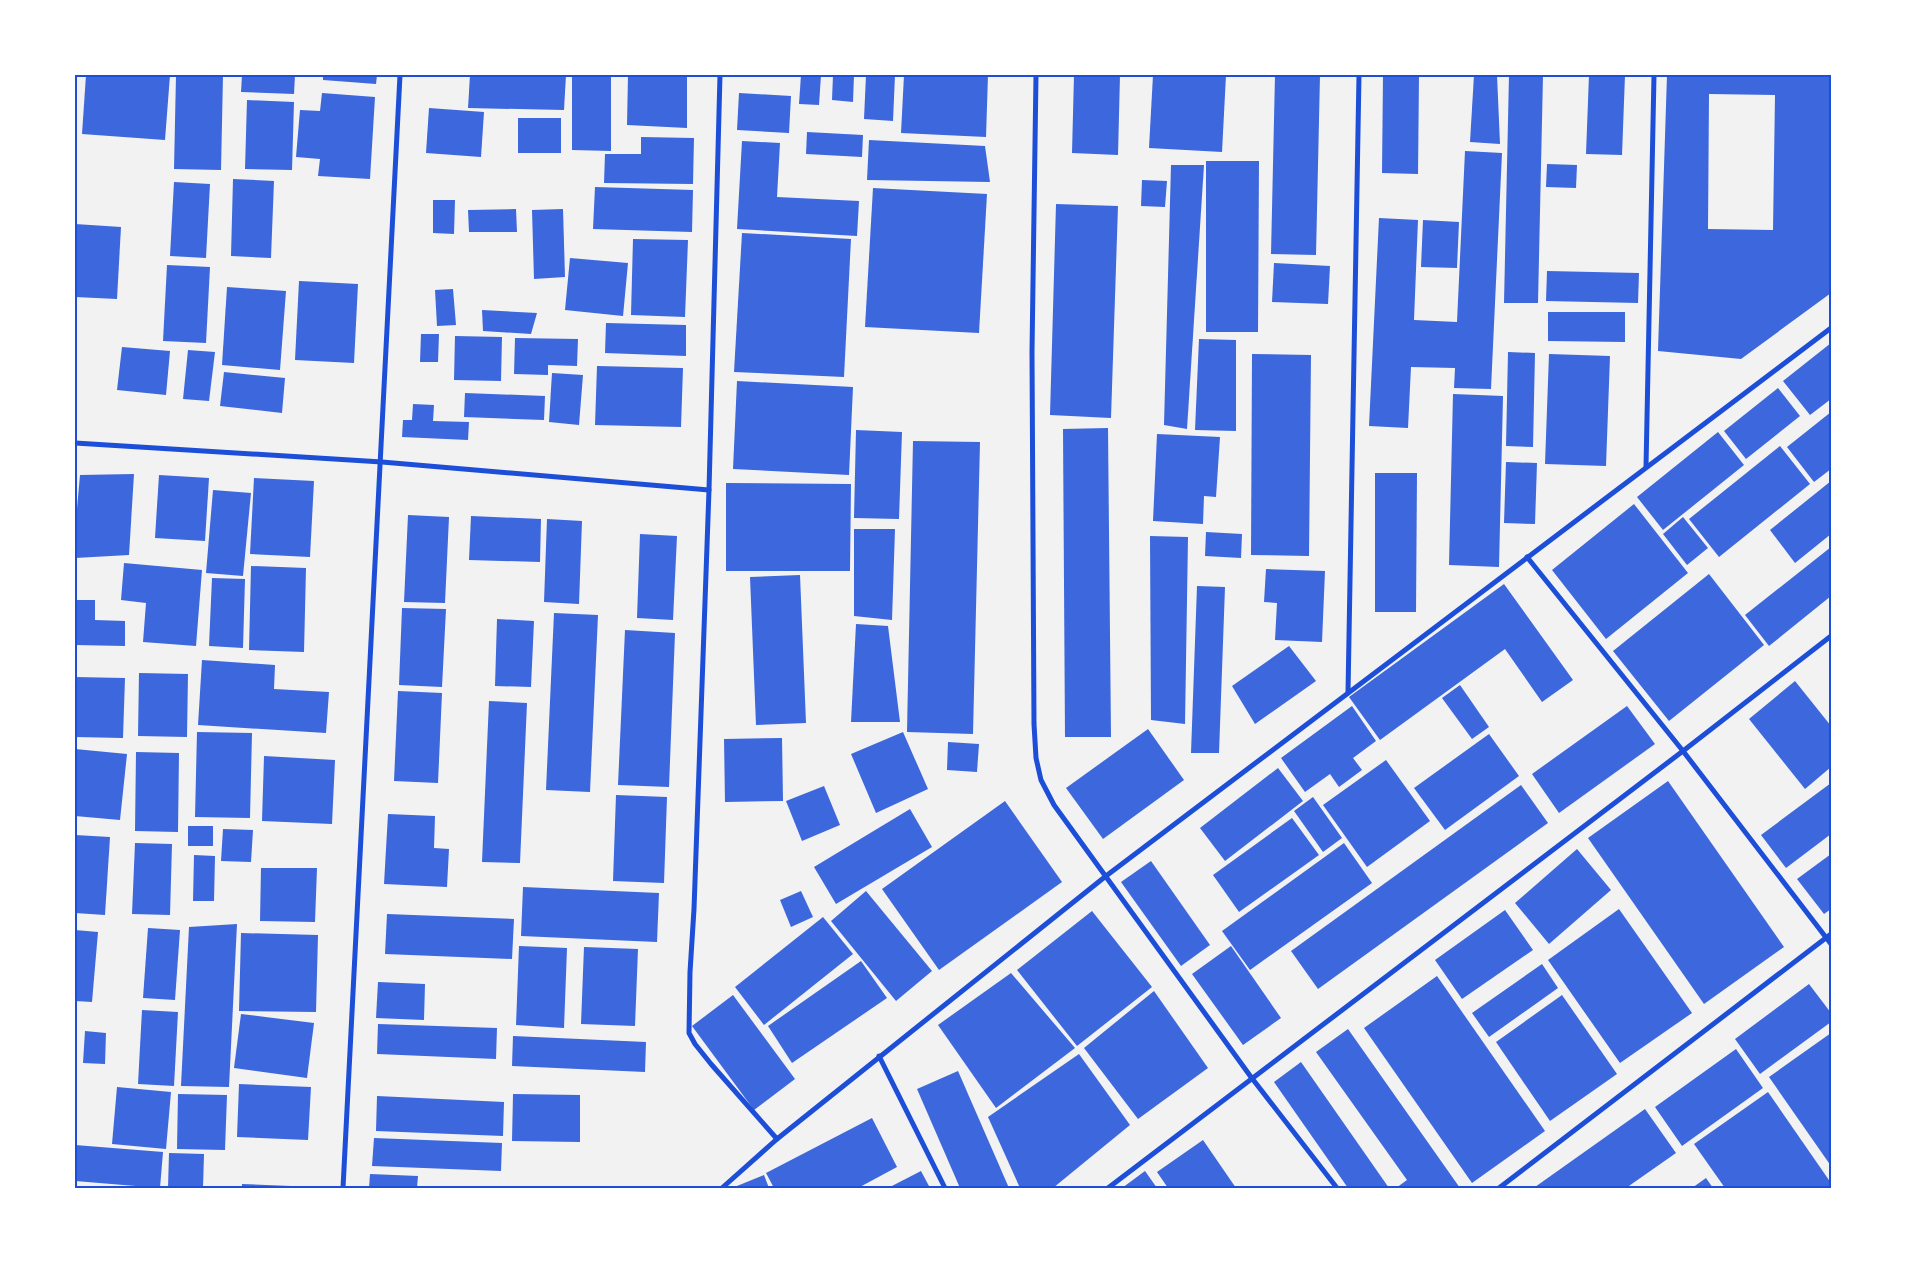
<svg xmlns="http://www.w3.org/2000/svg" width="1906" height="1263" viewBox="0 0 1906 1263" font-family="'Open Sans',sans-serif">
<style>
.building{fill:#3d67dc;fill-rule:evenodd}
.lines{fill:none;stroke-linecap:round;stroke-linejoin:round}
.minor{stroke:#1d4ed8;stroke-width:5}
.neatline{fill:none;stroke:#1d4ed8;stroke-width:2}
</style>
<rect width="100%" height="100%" fill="#f2f2f2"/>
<!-- building -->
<g class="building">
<polygon points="86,75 170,75 165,140 82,134"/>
<polygon points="176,75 223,75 221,170 174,169"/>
<polygon points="242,75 295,75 294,94 241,92"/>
<polygon points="323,75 377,75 376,84 323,80"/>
<polygon points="470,75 566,75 564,110 468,108"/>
<polygon points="572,75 611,75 611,151 572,150"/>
<polygon points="628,75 687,75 687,128 627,125"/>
<polygon points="801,75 821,75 819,105 799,104"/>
<polygon points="833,75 854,75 853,102 832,100"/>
<polygon points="866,75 895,75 893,121 864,119"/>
<polygon points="904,75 988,75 986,137 901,133"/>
<polygon points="1074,75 1120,75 1118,155 1072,153"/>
<polygon points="1153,75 1226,75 1222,152 1149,148"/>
<polygon points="1275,75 1320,75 1316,255 1271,254"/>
<polygon points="1383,75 1419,75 1418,174 1382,173"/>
<polygon points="1474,75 1497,75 1500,144 1470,142"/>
<polygon points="1509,75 1543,75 1538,303 1504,303"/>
<polygon points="1589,75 1625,75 1622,155 1586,154"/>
<path d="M1667,75H1831V293L1741,359L1658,351ZM1709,94L1775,95L1773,230L1708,229Z"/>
<polygon points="322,93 375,97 370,179 318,176 320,159 296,157 300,110 320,111"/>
<polygon points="739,93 791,96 789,133 737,130"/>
<polygon points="247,100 294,102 292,170 245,169"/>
<polygon points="429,108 484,112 481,157 426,153"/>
<rect x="518" y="118" width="43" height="35"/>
<polygon points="807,132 863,135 862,157 806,154"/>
<polygon points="641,137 694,138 693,184 604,183 605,154 641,154"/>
<polygon points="869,140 985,146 990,182 867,180"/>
<polygon points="742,141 780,143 777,197 859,201 857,236 737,229"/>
<polygon points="1465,151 1502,153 1491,389 1454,388 1455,368 1411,367 1408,428 1369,426 1379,218 1418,220 1414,320 1457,322"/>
<polygon points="1206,161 1259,161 1258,332 1206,332"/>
<polygon points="1547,164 1577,165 1576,188 1546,187"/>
<polygon points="1171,165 1204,165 1187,429 1164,425"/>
<polygon points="233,179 274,181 271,258 231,256"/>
<polygon points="1142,180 1167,181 1165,207 1141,206"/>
<polygon points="174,182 210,184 206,258 170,256"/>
<polygon points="595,187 693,190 692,232 593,229"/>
<polygon points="873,188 987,194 979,333 865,327"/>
<polygon points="433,200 455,200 454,234 433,233"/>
<polygon points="1056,204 1118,206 1111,418 1050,415"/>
<polygon points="516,209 517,232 469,232 468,210"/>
<polygon points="563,209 565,277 534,279 532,210"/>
<polygon points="1423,220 1459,222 1457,268 1421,267"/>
<polygon points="75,224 121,227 117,299 75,297"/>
<polygon points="742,233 851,239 844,377 734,372"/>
<polygon points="633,239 688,240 685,317 631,315"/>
<polygon points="570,258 628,263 623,316 565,310"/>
<polygon points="1274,263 1330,266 1328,304 1272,302"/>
<polygon points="167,265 210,267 206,343 163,341"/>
<polygon points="1547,271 1639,273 1638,303 1546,301"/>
<polygon points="299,281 358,284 354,363 295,360"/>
<polygon points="227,287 286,291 280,370 222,365"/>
<polygon points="453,289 456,325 437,326 435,290"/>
<polygon points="482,310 537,313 531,334 483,331"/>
<polygon points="1548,312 1625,312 1625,342 1548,341"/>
<polygon points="606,323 686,325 686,356 605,353"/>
<polygon points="421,334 439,334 438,362 420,362"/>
<polygon points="455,336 502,337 501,381 454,380"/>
<polygon points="515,338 578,339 577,366 548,365 548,375 514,374"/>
<polygon points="1199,339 1236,340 1236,431 1195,430"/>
<polygon points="1831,343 1831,399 1810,415 1783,381"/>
<polygon points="122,347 170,351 166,395 117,390"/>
<polygon points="188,350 215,352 209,401 183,399"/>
<polygon points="1508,352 1535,353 1533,447 1506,446"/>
<polygon points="1252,354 1311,355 1309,556 1251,555"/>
<polygon points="1549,354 1610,356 1606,466 1545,464"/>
<polygon points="597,366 683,368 681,427 595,425"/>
<polygon points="224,372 285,378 282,413 220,406"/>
<polygon points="552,373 583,375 579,425 549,422"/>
<polygon points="737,381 853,387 849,475 733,469"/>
<polygon points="1778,388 1800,416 1746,459 1724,431"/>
<polygon points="465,393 545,396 544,420 464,417"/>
<polygon points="1453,394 1503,396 1499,567 1449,565"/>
<polygon points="413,404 434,405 433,421 469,422 468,440 402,437 403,420 412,420"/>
<polygon points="1831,412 1831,469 1814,482 1787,447"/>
<polygon points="1108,428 1111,737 1065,737 1063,429"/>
<polygon points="856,430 902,432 899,519 854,518"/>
<polygon points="1718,432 1744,465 1663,530 1637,497"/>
<polygon points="1157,434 1220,437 1216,497 1204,496 1203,524 1153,521"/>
<polygon points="913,441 980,442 973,734 907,732"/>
<polygon points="1780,446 1810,484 1719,557 1689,519"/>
<polygon points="1506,462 1537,463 1535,524 1504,523"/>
<polygon points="1375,473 1417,473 1416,612 1375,612"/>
<polygon points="134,474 129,555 75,558 75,531 80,475"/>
<polygon points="159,475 209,478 205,541 155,538"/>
<polygon points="254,478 314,481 310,557 250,554"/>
<polygon points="1831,481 1831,534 1795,563 1770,530"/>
<polygon points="726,483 851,484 850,571 726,571"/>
<polygon points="213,490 251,493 243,576 206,573"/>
<polygon points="1634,504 1688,573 1606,639 1552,570"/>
<polygon points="408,515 449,517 445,603 404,602"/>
<polygon points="471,516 541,519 540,562 469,560"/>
<polygon points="1683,517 1708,548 1687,565 1663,534"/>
<polygon points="547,519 582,521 579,604 544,602"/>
<polygon points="854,529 895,529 892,620 854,616"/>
<polygon points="1206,532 1242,534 1241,558 1205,556"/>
<polygon points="640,534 677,536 673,620 637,618"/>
<polygon points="1150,536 1188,537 1185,724 1151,720"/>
<polygon points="1831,547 1831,596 1769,646 1745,615"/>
<polygon points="124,563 202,570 196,646 143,642 146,603 121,600"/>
<polygon points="251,566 306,568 304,652 249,650"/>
<polygon points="1266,569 1325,571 1322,642 1275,640 1277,603 1264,602"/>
<polygon points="1709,574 1764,645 1669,721 1613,651"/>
<polygon points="800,575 806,723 756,725 750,577"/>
<polygon points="212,578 245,579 243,648 209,646"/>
<polygon points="1504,584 1573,680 1542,702 1505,649 1380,740 1349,697"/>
<polygon points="1197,586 1225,587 1219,753 1191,753"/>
<polygon points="75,600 95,600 95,620 125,621 125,646 75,645"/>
<polygon points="402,608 446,609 442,687 399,685"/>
<polygon points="554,613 598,615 590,792 546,790"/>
<polygon points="497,619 534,621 531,687 495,686"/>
<polygon points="856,624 888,626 900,722 851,722"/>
<polygon points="625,630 675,633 669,787 618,785"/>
<polygon points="1289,646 1316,681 1255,724 1232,686"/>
<polygon points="202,660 275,665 274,689 329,692 326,733 198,725"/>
<polygon points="139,673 188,674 187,737 138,736"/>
<polygon points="75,677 125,678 123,738 75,737"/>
<polygon points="1795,681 1831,726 1831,767 1805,789 1749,719"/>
<polygon points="1460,685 1489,727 1472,739 1442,698"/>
<polygon points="398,691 442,693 438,783 394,781"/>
<polygon points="489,701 527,703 520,863 482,862"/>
<polygon points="1352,706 1376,741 1353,758 1362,770 1339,787 1330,774 1305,792 1281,758"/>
<polygon points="1627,706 1655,744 1559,813 1532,774"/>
<polygon points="1148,729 1184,780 1103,839 1066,788"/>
<polygon points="197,732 252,733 250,818 195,817"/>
<polygon points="903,732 928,789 876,813 851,754"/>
<polygon points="1489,734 1519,776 1445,830 1414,788"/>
<polygon points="782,738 783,801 725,802 724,739"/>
<polygon points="948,742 979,744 977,772 947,770"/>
<polygon points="75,749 127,754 120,820 75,816"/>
<polygon points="136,752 179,753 178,832 135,831"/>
<polygon points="264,756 335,760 332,824 262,821"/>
<polygon points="1386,760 1430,821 1367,867 1323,805"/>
<polygon points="1278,768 1303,801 1225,861 1200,828"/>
<polygon points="1668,781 1784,947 1704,1004 1588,838"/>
<polygon points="1831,783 1831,834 1786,868 1761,835"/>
<polygon points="1521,785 1548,823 1318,989 1291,951"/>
<polygon points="824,786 840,825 802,841 786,801"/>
<polygon points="616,795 667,797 664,883 613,881"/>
<polygon points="1313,797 1342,838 1323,852 1294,811"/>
<polygon points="1005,801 1062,882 939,970 882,889"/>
<polygon points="910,809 932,847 836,904 814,867"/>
<polygon points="388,814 435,816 434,848 449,849 447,887 384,884"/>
<polygon points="1292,818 1319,855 1239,912 1213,875"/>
<rect x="188" y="826" width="25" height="20"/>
<polygon points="223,829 253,830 251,862 221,861"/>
<polygon points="75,835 110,837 105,915 75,913"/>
<polygon points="135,843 172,844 170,915 132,914"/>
<polygon points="1344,843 1372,883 1250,970 1222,931"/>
<polygon points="1577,849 1611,890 1549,944 1515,903"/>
<polygon points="1831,854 1831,909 1824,914 1797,879"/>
<polygon points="194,855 215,856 214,901 193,901"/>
<polygon points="1151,861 1210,945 1181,966 1121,882"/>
<polygon points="261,868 317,868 315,922 260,921"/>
<polygon points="523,887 659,893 657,942 521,936"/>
<polygon points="801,891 813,917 791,927 780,900"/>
<polygon points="866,891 932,971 896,1001 831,921"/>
<polygon points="1619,909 1692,1013 1620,1063 1548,960"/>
<polygon points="1505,910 1533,950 1462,999 1435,960"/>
<polygon points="1092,911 1152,987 1077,1046 1017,970"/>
<polygon points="387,914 514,919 512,959 385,954"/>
<polygon points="823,917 853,954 764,1025 735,987"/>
<polygon points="237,924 229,1087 181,1086 189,927"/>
<polygon points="148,928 180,930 175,1000 143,998"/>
<polygon points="75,930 98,932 92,1002 75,1001"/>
<polygon points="241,933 318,935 316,1012 239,1011"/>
<polygon points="519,946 567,948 564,1028 516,1025"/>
<polygon points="1231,946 1281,1018 1243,1045 1192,974"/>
<polygon points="584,947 638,949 635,1026 581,1024"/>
<polygon points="861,961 887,998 792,1063 768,1026"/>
<polygon points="1542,964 1558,988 1489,1037 1472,1013"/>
<polygon points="1011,973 1075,1048 996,1108 938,1025"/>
<polygon points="1437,976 1545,1131 1472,1183 1364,1028"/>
<polygon points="378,982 425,984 424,1020 376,1018"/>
<polygon points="1809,984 1831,1013 1831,1022 1760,1074 1735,1039"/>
<polygon points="1154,991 1208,1068 1138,1119 1084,1048"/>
<polygon points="733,995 795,1079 754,1110 692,1026"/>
<polygon points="1562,995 1617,1074 1550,1121 1496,1042"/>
<polygon points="142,1010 178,1012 174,1086 138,1084"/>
<polygon points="241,1014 314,1023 307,1078 234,1068"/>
<polygon points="378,1024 497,1028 496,1059 377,1054"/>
<polygon points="1348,1029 1460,1188 1396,1188 1407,1180 1316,1052"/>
<polygon points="85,1031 106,1033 105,1064 83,1063"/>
<polygon points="1831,1033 1831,1166 1769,1077"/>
<polygon points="513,1036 646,1042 645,1072 512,1066"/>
<polygon points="1736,1049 1763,1088 1682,1146 1655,1107"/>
<polygon points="1079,1054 1130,1125 1053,1188 1020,1188 988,1117"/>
<polygon points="1301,1062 1389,1188 1348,1188 1274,1082"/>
<polygon points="958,1071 1009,1188 960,1188 917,1089"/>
<polygon points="239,1084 311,1087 308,1140 237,1137"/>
<polygon points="117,1087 171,1092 166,1149 112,1144"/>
<polygon points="1768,1092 1831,1183 1831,1188 1725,1188 1694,1144"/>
<polygon points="178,1094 227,1095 225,1150 177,1149"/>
<polygon points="513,1094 580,1095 580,1142 512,1141"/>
<polygon points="377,1096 504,1102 503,1136 376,1131"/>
<polygon points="1645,1109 1676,1153 1626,1188 1536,1188 1535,1187"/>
<polygon points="872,1118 897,1167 858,1188 774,1188 766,1173"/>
<polygon points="374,1138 502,1143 501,1171 372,1166"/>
<polygon points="1203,1140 1236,1188 1168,1188 1157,1172"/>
<polygon points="75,1145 163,1152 160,1188 75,1181"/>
<polygon points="169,1153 204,1154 203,1188 168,1188"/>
<polygon points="921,1171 930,1188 888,1188"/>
<polygon points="1145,1171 1157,1188 1122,1188"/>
<polygon points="370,1174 418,1176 417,1188 369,1188"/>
<polygon points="764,1175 769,1188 732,1188"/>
<polygon points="1706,1178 1713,1188 1692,1188"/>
<polygon points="242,1184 291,1186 291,1188 242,1188"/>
</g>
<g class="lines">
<!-- minor -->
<g class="minor">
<polyline points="720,75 709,490 694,909 690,972 689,1033 695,1044 711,1064 777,1139"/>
<polyline points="1036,75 1032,352 1034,724 1036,758 1041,780 1054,805 1251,1077 1337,1188"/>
<polyline points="75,443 382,462 709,490"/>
<polyline points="1646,467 1654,75"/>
<polyline points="1527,557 1683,751 1831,944"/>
<polyline points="1348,693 1359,75"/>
<polyline points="879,1056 945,1188"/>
<polyline points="343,1188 400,75"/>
<polyline points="722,1188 777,1139 1106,876 1831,328"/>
<polyline points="1108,1188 1683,751 1831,636"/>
<polyline points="1499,1188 1831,934"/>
</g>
</g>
<!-- border -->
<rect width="1906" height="1263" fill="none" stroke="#ffffff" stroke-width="152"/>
<rect x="76" y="76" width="1754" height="1111" class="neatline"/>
</svg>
